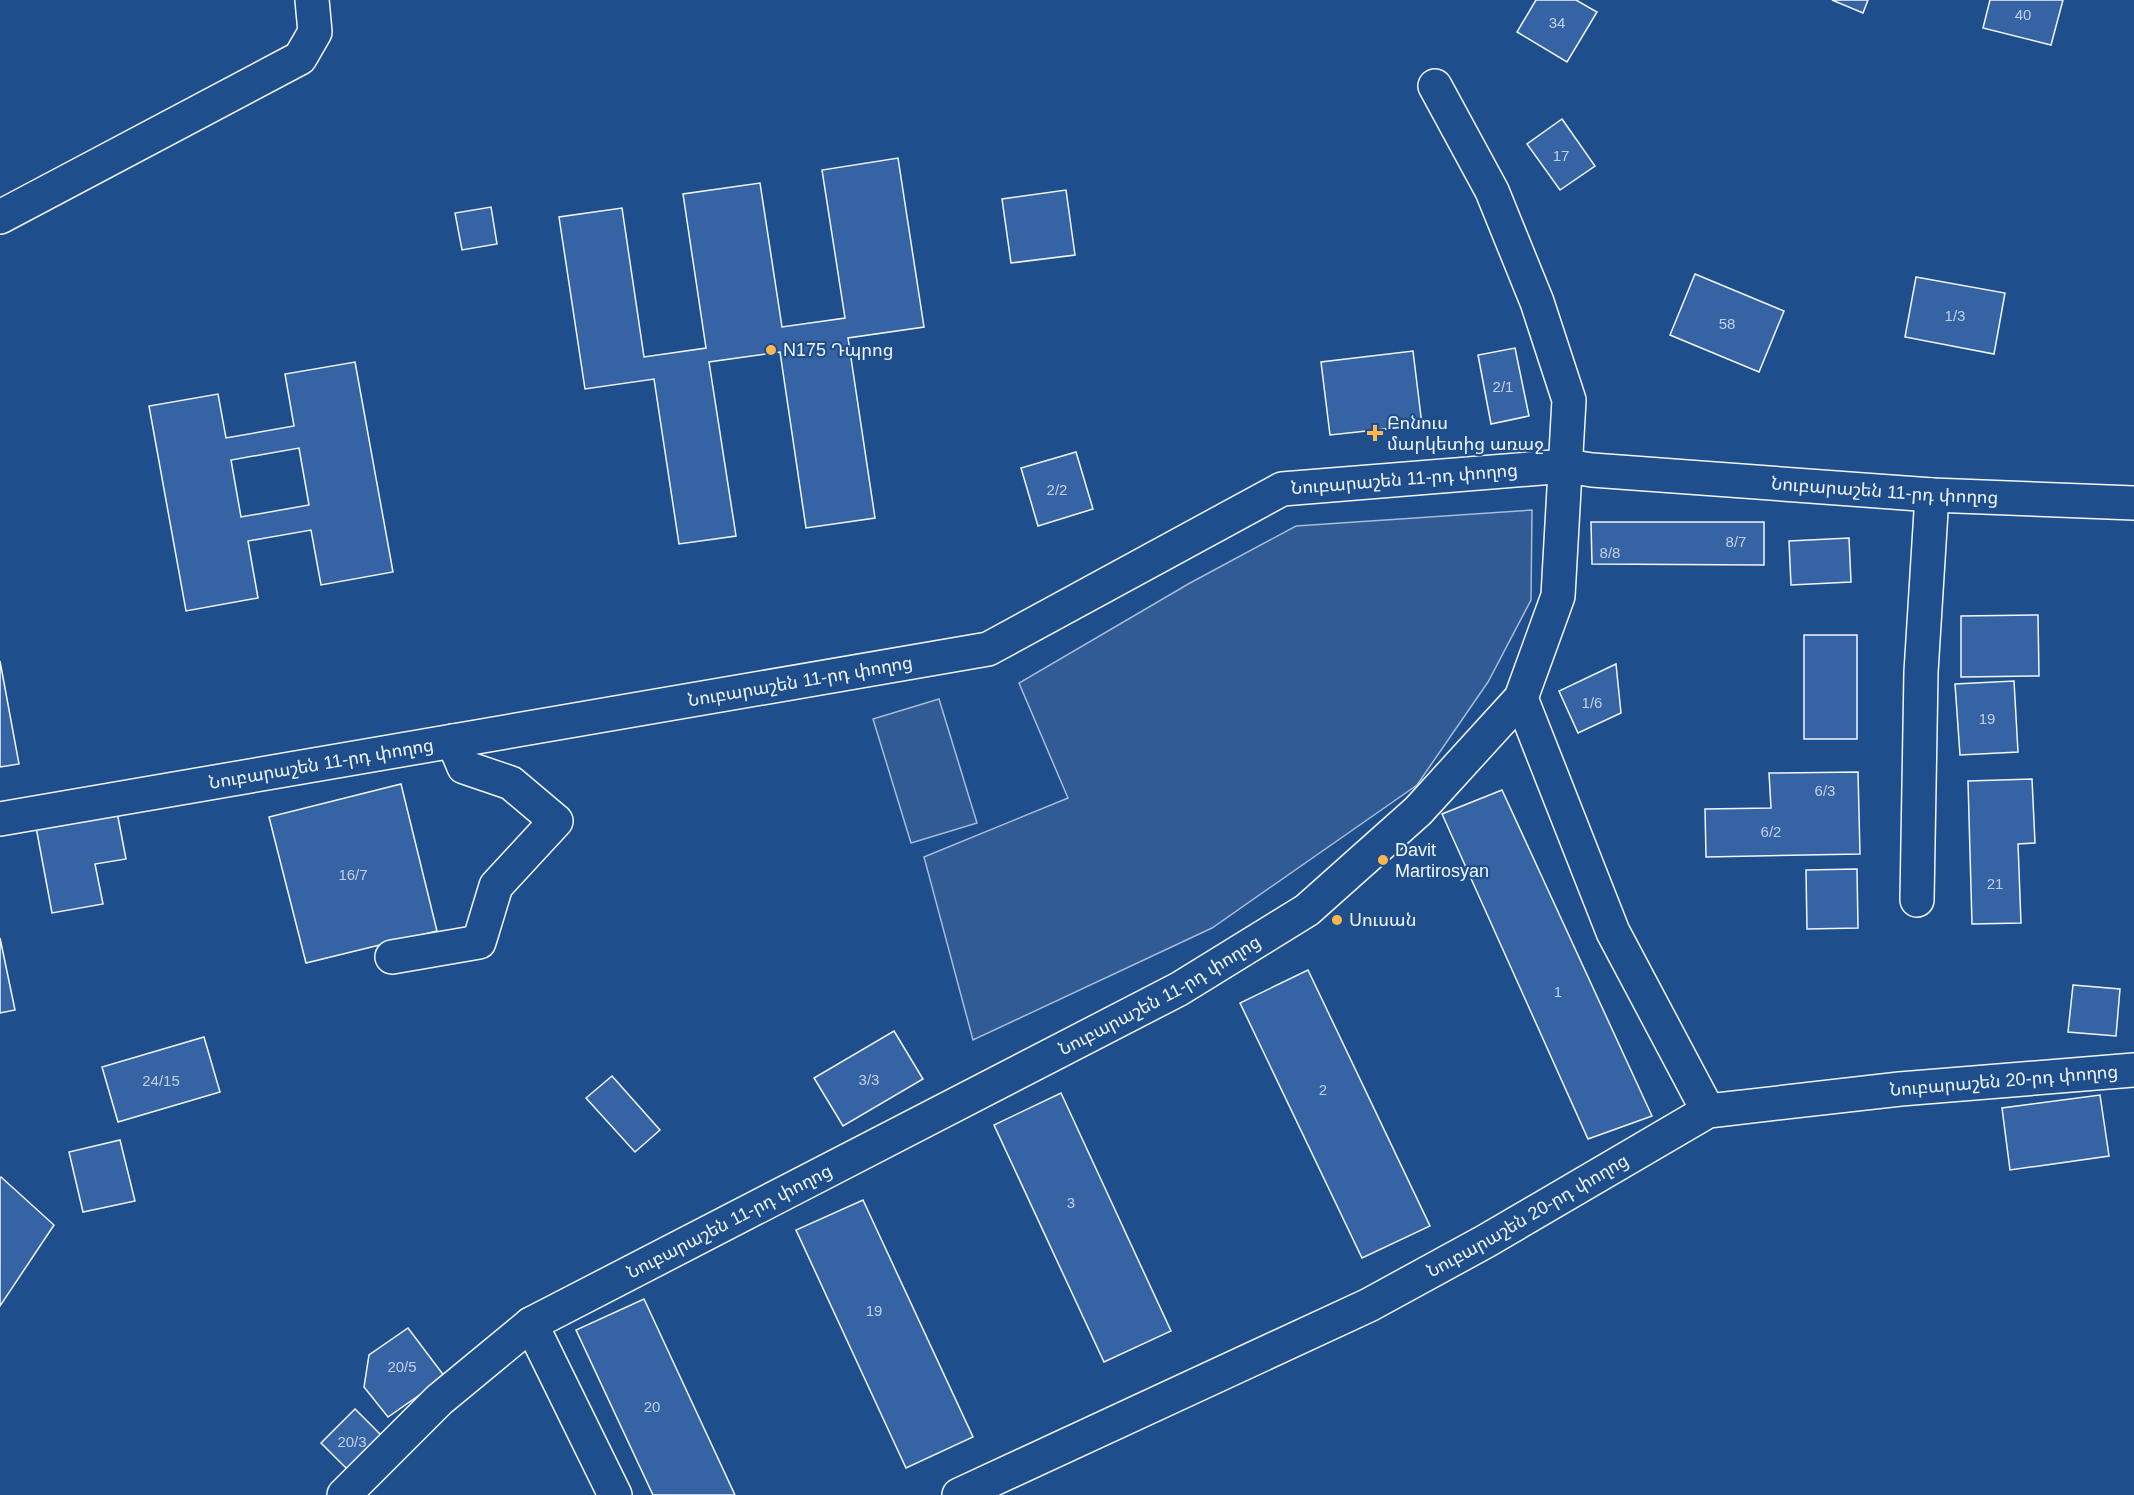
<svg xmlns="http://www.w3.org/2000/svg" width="2134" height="1495" viewBox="0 0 2134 1495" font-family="Helvetica,'Noto Sans Armenian',sans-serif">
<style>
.built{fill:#305b95;stroke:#a8bbd7;stroke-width:1.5}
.building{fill:#3563a3;stroke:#f2f6ff;stroke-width:1.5;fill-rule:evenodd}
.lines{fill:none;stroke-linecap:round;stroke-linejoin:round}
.minor-casing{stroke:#f2f6ff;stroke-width:36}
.minor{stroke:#1f4e8c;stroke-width:33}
.poi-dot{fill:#ffb74d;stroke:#1f4e8c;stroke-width:2}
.labels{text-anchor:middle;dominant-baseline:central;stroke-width:4.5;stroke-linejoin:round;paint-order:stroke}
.number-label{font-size:15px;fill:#c3d1e8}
.poi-label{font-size:18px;fill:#f2f6ff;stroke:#1f4e8c;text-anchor:start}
.street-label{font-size:18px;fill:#f2f6ff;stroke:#1f4e8c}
</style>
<rect width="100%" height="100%" fill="#1f4e8c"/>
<!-- built -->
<g class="built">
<polygon points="1532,510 1531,600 1488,682 1417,785 1212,928 973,1040 924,857 1068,798 1019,683 1190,583 1296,526"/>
<polygon points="939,699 977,823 911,843 873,719"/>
</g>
<!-- building -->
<g class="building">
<polygon points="1536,0 1576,0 1597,12 1567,62 1517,32"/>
<polygon points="1832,0 1868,0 1863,13"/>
<polygon points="1990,0 2063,0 2051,45 1983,28"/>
<polygon points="1562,119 1595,166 1560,190 1527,144"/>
<polygon points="898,158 924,327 848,338 875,518 806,528 780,352 709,362 736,536 679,544 654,379 585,389 559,217 622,208 644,357 706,348 683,194 760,183 782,327 845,318 822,170"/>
<polygon points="1066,190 1075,255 1011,263 1002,199"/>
<polygon points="491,207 497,244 462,250 455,213"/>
<polygon points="1695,274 1784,311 1759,372 1670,335"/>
<polygon points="1916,277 2005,293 1994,354 1905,337"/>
<polygon points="1515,348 1529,416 1491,424 1478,355"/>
<polygon points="1413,351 1422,425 1330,435 1321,362"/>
<path d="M355,362L393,572L321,585L311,530L248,541L258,598L186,611L149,406L218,394L226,438L294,426L285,374ZM299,448L309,505L241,517L231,460Z"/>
<polygon points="1076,452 1093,509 1038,526 1021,468"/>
<polygon points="1591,522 1764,522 1764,565 1592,564"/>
<polygon points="1849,538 1851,582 1791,585 1789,541"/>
<polygon points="2038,615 2039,676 1961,677 1961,616"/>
<rect x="1804" y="635" width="53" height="104"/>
<polygon points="0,661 19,764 0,767"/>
<polygon points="1616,664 1621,713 1578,733 1559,691"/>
<polygon points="2014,681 2018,752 1960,755 1955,684"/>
<polygon points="1858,772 1860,854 1706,857 1705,809 1771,808 1769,773"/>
<polygon points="2032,779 2035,843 2018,844 2021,923 1972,924 1968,781"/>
<polygon points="401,784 437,931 306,963 269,817"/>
<polygon points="1502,790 1652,1116 1588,1139 1442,814"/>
<polygon points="117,812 126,859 95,864 103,904 52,913 36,827"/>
<polygon points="1857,869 1858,928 1807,929 1806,870"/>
<polygon points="0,938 15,1010 0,1013"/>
<polygon points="1308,970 1430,1226 1362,1258 1240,1003"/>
<polygon points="2073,985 2120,989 2116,1036 2068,1032"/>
<polygon points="894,1031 923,1079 843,1126 814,1078"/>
<polygon points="204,1037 220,1092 118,1122 102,1067"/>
<polygon points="612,1076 660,1130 635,1152 586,1098"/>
<polygon points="1061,1093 1171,1331 1104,1362 994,1125"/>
<polygon points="2100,1095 2109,1156 2010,1170 2002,1108"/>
<polygon points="120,1140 135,1201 83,1212 69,1152"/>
<polygon points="1,1177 54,1225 0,1306 0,1178"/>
<polygon points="863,1200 973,1437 906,1468 796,1230"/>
<polygon points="644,1299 735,1495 653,1495 576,1330"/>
<polygon points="408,1328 445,1377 388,1417 364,1387 369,1355"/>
<polygon points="355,1409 384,1438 350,1472 321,1443"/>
</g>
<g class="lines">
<!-- minor casing -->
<g class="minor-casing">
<g id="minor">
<polyline points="0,217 300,58 315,32 312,0"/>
<polyline points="1521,698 1613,932 1708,1111"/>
<path id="s1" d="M0,819L988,649L1282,489L1566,466L1592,470L1932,495L2134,503"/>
<polyline points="1917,900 1921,672 1932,495"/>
<polyline points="392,957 479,942 496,886 556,821 511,783 464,767 453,741"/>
<polyline points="531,1324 615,1495"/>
<path id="s2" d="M344,1495L439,1400L531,1324L1179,989L1307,910L1418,811L1521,698L1558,596L1569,400L1537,302L1492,191L1435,86"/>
<path id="s3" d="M959,1495L1369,1305L1486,1241L1708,1111L1900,1089L2134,1070"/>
</g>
</g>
<!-- minor -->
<use href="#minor" class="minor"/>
</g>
<!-- markers -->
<g class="poi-dot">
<circle cx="771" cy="350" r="6"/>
<path d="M1372 424h6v6h6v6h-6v6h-6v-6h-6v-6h6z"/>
<circle cx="1383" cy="860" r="6"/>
<circle cx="1337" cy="920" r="6"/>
</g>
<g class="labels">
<!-- number labels -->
<g class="number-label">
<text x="2023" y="14">40</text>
<text x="1557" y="22">34</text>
<text x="1561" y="155">17</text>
<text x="1955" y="315">1/3</text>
<text x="1727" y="323">58</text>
<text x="1503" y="386">2/1</text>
<text x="1057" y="489">2/2</text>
<text x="1736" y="541">8/7</text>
<text x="1610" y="552">8/8</text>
<text x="1592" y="702">1/6</text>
<text x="1987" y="718">19</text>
<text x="1825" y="790">6/3</text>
<text x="1771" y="831">6/2</text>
<text x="353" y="874">16/7</text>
<text x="1995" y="883">21</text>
<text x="1558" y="991">1</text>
<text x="869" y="1079">3/3</text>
<text x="161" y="1080">24/15</text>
<text x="1323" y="1089">2</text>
<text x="1071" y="1202">3</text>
<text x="874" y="1310">19</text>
<text x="402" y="1366">20/5</text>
<text x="652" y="1406">20</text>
<text x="352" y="1441">20/3</text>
</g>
<!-- poi labels -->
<g class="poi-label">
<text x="783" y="350">N175 Դպրոց</text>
<text x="1387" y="423">Բոնուս<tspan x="1387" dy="21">մարկետից առաջ</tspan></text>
<text x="1395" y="850">Davit<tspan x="1395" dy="21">Martirosyan</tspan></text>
<text x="1349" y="920">Սուսան</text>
</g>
<!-- street labels -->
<g class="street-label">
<text stroke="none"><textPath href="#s1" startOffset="1460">Նուբարաշեն 11-րդ փողոց</textPath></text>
<text stroke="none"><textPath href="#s1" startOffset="1942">Նուբարաշեն 11-րդ փողոց</textPath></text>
<text stroke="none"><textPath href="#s1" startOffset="812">Նուբարաշեն 11-րդ փողոց</textPath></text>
<text stroke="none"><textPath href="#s1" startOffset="326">Նուբարաշեն 11-րդ փողոց</textPath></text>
<text stroke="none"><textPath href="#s2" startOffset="963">Նուբարաշեն 11-րդ փողոց</textPath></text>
<text stroke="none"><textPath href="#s3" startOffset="1140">Նուբարաշեն 20-րդ փողոց</textPath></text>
<text stroke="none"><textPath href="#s3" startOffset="634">Նուբարաշեն 20-րդ փողոց</textPath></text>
<text stroke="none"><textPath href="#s2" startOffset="477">Նուբարաշեն 11-րդ փողոց</textPath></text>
</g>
</g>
</svg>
